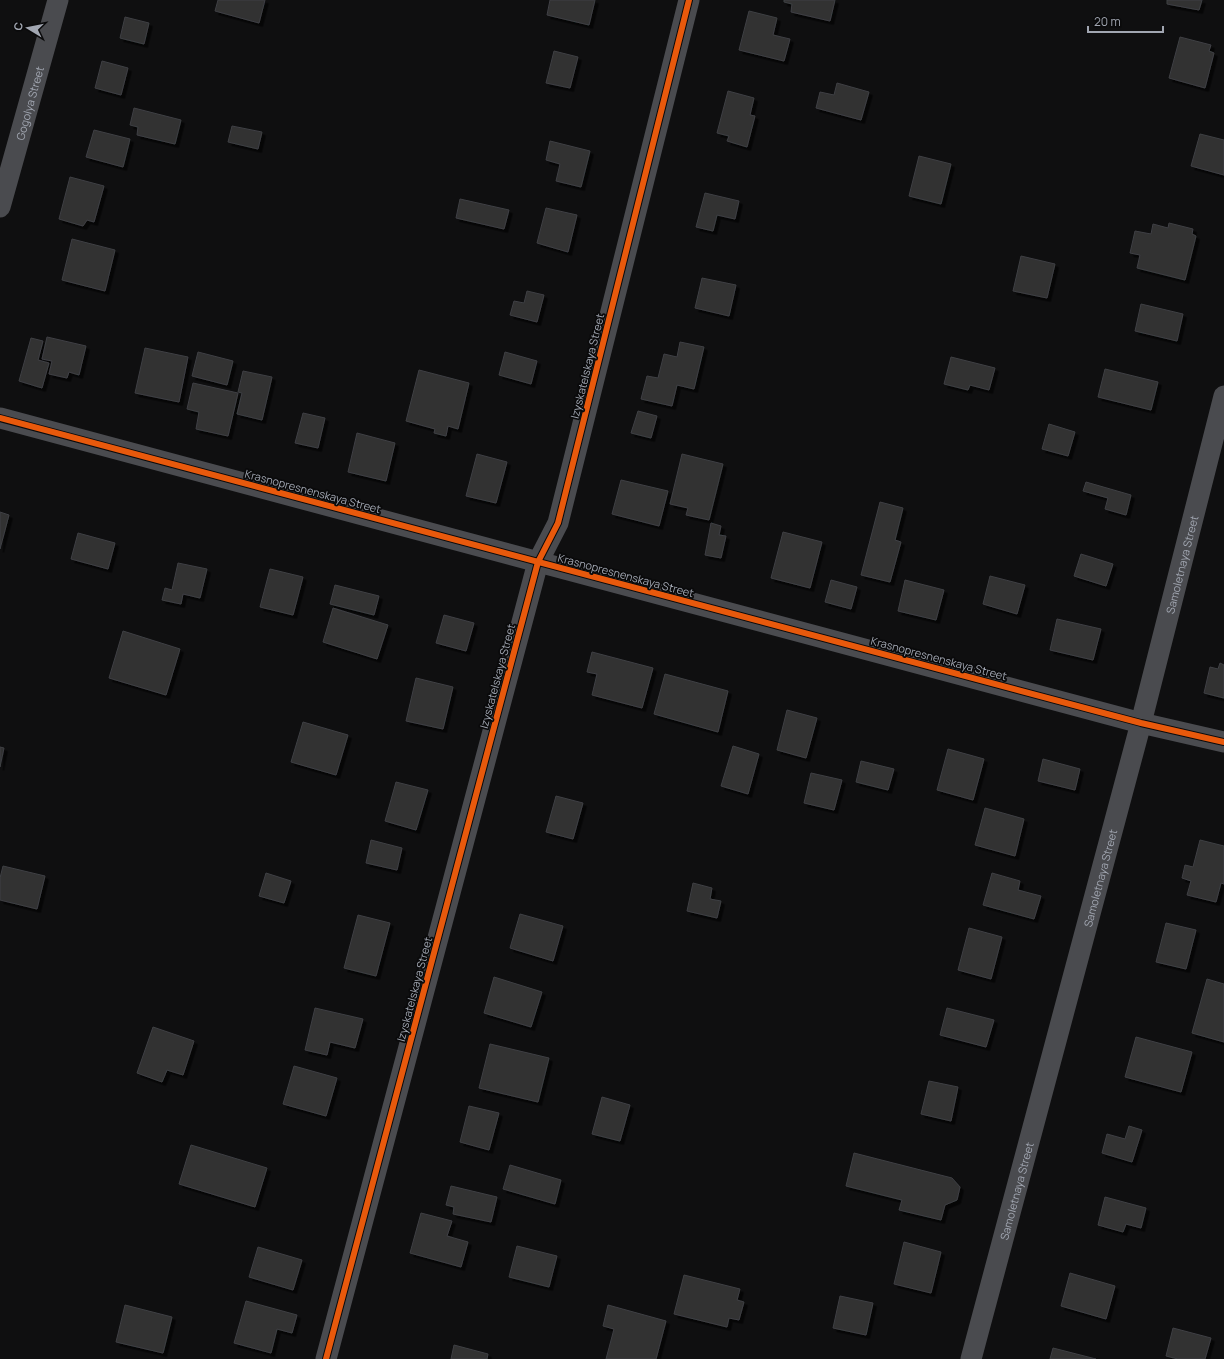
<svg xmlns="http://www.w3.org/2000/svg" width="1224" height="1359" viewBox="0 0 1224 1359" font-family="Manrope,sans-serif">
<style>
.building{fill:#303032;stroke:#3f4044;filter:url(#shadow)}
.lines{fill:none;stroke-linecap:round;stroke-linejoin:round}
.minor{stroke:#4a4b4f;stroke-width:21}
.cycleway-casing{stroke:#0a0a0b;stroke-width:8}
.cycleway{stroke:#e8590c;stroke-width:6}
.labels{text-anchor:middle;dominant-baseline:central;stroke-width:3.5;stroke-linejoin:round;paint-order:stroke}
.street-label{font-size:11px;fill:#a1a6b1;stroke:#0a0a0b}
</style>
<defs>
<filter id="shadow"><feDropShadow dx="3.5" dy="3.5" stdDeviation="0" flood-color="#0009"/></filter>
</defs>
<rect width="100%" height="100%" fill="#0f0f10"/>
<!-- building -->
<g class="building">
<polygon points="218,0 265,0 259,23 215,11"/>
<polygon points="550,0 595,0 589,25 547,15"/>
<polygon points="784,0 835,0 830,21 791,12 792,4 784,2"/>
<polygon points="1167,0 1202,0 1199,10 1167,4"/>
<polygon points="749,11 777,18 773,35 790,39 784,61 739,50"/>
<polygon points="125,17 149,23 144,44 120,38"/>
<polygon points="1180,37 1211,45 1209,51 1214,53 1205,88 1169,78"/>
<polygon points="554,51 578,57 570,88 546,83"/>
<polygon points="102,61 128,68 121,95 95,88"/>
<polygon points="837,83 869,92 861,120 816,108 820,92 834,95"/>
<polygon points="728,91 754,98 750,115 755,116 747,147 727,141 729,136 717,133"/>
<polygon points="134,108 181,120 175,144 137,135 138,127 130,125"/>
<polygon points="232,126 262,132 258,149 228,142"/>
<polygon points="94,130 130,139 123,167 86,157"/>
<polygon points="1200,134 1224,140 1224,175 1191,166"/>
<polygon points="550,141 590,151 581,187 556,181 560,164 546,160"/>
<polygon points="919,156 951,164 941,204 909,196"/>
<polygon points="70,177 104,186 94,222 87,220 83,226 59,219"/>
<polygon points="705,193 739,201 735,219 717,215 713,231 696,227"/>
<polygon points="460,199 509,210 504,229 456,218"/>
<polygon points="546,208 577,215 568,252 537,243"/>
<polygon points="1169,223 1193,229 1192,234 1196,236 1185,280 1137,268 1140,255 1130,253 1135,231 1151,234 1153,224 1168,228"/>
<polygon points="72,239 115,250 105,291 62,280"/>
<polygon points="1021,256 1055,264 1047,298 1013,291"/>
<polygon points="702,278 736,285 729,316 695,308"/>
<polygon points="527,291 544,295 537,322 510,315 514,301 524,303"/>
<polygon points="1141,304 1183,314 1177,341 1135,331"/>
<polygon points="47,337 86,346 79,375 69,372 67,378 49,374 52,361 42,359"/>
<polygon points="31,338 43,341 38,360 49,363 42,388 19,381"/>
<polygon points="680,342 704,347 694,389 677,385 672,406 641,399 647,376 658,378 664,354 677,357"/>
<polygon points="145,348 188,357 179,402 135,393"/>
<polygon points="198,352 233,361 227,385 192,376"/>
<polygon points="505,352 537,361 531,384 499,375"/>
<polygon points="951,357 995,368 989,390 970,385 968,390 944,384"/>
<polygon points="1105,369 1158,382 1151,410 1098,397"/>
<polygon points="419,370 469,383 458,429 448,426 446,436 434,433 435,429 406,421"/>
<polygon points="243,371 272,377 262,420 237,414 242,393 238,392"/>
<polygon points="193,383 238,393 228,436 196,429 199,412 187,409"/>
<polygon points="638,411 657,416 651,438 631,433"/>
<polygon points="303,413 325,418 318,448 295,443"/>
<polygon points="1049,424 1075,432 1068,456 1042,449"/>
<polygon points="357,433 395,443 386,481 348,472"/>
<polygon points="477,454 507,462 496,503 466,496"/>
<polygon points="682,454 723,464 709,520 686,515 688,508 670,504"/>
<polygon points="621,480 668,491 659,526 612,514"/>
<polygon points="1086,482 1131,495 1126,515 1105,509 1108,498 1083,491"/>
<polygon points="880,502 903,508 895,540 901,542 890,582 861,575"/>
<polygon points="0,512 9,515 0,549"/>
<polygon points="711,523 721,526 719,535 726,536 721,558 705,555"/>
<polygon points="783,532 822,542 810,588 771,578"/>
<polygon points="78,533 115,543 108,569 71,559"/>
<polygon points="1081,554 1113,564 1106,586 1074,576"/>
<polygon points="178,563 207,569 200,598 183,594 181,604 162,600 165,588 172,590"/>
<polygon points="270,569 303,577 293,615 260,607"/>
<polygon points="990,576 1025,585 1017,614 983,604"/>
<polygon points="831,580 857,587 851,609 825,602"/>
<polygon points="905,580 944,590 936,620 898,611"/>
<polygon points="335,585 379,596 374,615 330,604"/>
<polygon points="333,608 388,625 377,659 323,642"/>
<polygon points="444,615 474,623 466,651 436,643"/>
<polygon points="1057,619 1101,629 1093,660 1050,650"/>
<polygon points="123,631 180,649 166,695 109,678"/>
<polygon points="592,652 653,668 642,708 592,695 597,674 587,672"/>
<polygon points="1220,663 1224,665 1224,698 1204,693 1210,667 1218,669"/>
<polygon points="665,674 728,691 718,732 654,714"/>
<polygon points="416,678 453,687 443,729 406,721"/>
<polygon points="787,710 817,718 806,758 777,750"/>
<polygon points="303,722 348,735 336,775 291,762"/>
<polygon points="733,746 759,754 748,794 721,786"/>
<polygon points="0,747 4,748 0,767"/>
<polygon points="948,749 984,759 973,800 937,790"/>
<polygon points="1043,759 1080,769 1075,790 1038,781"/>
<polygon points="861,761 894,769 888,790 856,782"/>
<polygon points="811,773 842,780 834,810 804,803"/>
<polygon points="396,782 428,790 416,830 385,821"/>
<polygon points="556,796 583,803 573,839 546,832"/>
<polygon points="985,808 1024,819 1015,856 975,845"/>
<polygon points="371,840 402,848 397,870 366,863"/>
<polygon points="1200,840 1224,846 1224,884 1221,883 1216,902 1187,895 1191,881 1182,878 1185,865 1193,867"/>
<polygon points="3,866 45,876 37,909 0,900 0,878"/>
<polygon points="266,873 291,881 284,903 259,896"/>
<polygon points="992,873 1020,881 1018,890 1041,896 1034,919 983,905"/>
<polygon points="693,883 712,888 710,899 721,901 717,918 687,911"/>
<polygon points="520,914 563,926 553,961 510,948"/>
<polygon points="358,915 390,923 376,976 344,968"/>
<polygon points="1166,923 1196,930 1186,969 1156,962"/>
<polygon points="969,928 1002,937 991,979 958,970"/>
<polygon points="494,977 542,992 531,1027 484,1013"/>
<polygon points="1207,979 1224,984 1224,1042 1192,1033"/>
<polygon points="315,1008 363,1019 355,1048 330,1042 327,1055 305,1050"/>
<polygon points="947,1008 994,1020 986,1047 940,1035"/>
<polygon points="153,1027 194,1041 183,1075 167,1070 162,1082 137,1073"/>
<polygon points="1136,1037 1192,1052 1181,1092 1125,1077"/>
<polygon points="490,1044 549,1058 538,1102 479,1088"/>
<polygon points="294,1066 337,1078 326,1116 283,1104"/>
<polygon points="929,1081 958,1087 951,1121 921,1114"/>
<polygon points="602,1097 630,1105 620,1141 592,1134"/>
<polygon points="469,1106 499,1113 489,1150 460,1142"/>
<polygon points="1129,1126 1142,1130 1132,1162 1102,1153 1107,1134 1125,1139"/>
<polygon points="191,1145 267,1168 255,1207 179,1184"/>
<polygon points="854,1153 952,1178 960,1187 957,1200 945,1205 941,1220 899,1210 902,1200 846,1186"/>
<polygon points="510,1165 561,1180 555,1204 503,1189"/>
<polygon points="451,1186 497,1197 491,1222 453,1214 454,1207 446,1205"/>
<polygon points="1105,1197 1146,1208 1141,1228 1126,1224 1123,1232 1098,1225"/>
<polygon points="421,1213 452,1221 447,1236 468,1242 461,1267 410,1253"/>
<polygon points="904,1242 941,1252 931,1293 894,1284"/>
<polygon points="517,1246 557,1256 549,1287 509,1277"/>
<polygon points="258,1247 302,1260 293,1290 249,1277"/>
<polygon points="1070,1273 1115,1286 1106,1319 1061,1306"/>
<polygon points="684,1275 740,1289 737,1300 744,1302 739,1320 729,1318 727,1327 674,1314"/>
<polygon points="840,1296 873,1303 866,1335 833,1328"/>
<polygon points="246,1301 297,1315 292,1333 277,1329 271,1353 234,1343"/>
<polygon points="125,1305 172,1317 163,1353 116,1342"/>
<polygon points="608,1305 666,1321 656,1359 606,1359 614,1329 603,1326"/>
<polygon points="1173,1328 1211,1338 1205,1359 1178,1359 1166,1356"/>
<polygon points="454,1345 488,1354 487,1359 451,1359"/>
<polygon points="1053,1348 1096,1359 1050,1359"/>
</g>
<g class="lines">
<!-- minor -->
<g class="minor">
<path id="s1" d="M0,207L58,0"/>
<polyline points="0,418 1141,723 1224,742"/>
<polyline points="326,1359 538,562 558,523 689,0"/>
<path id="s2" d="M971,1359L1141,723L1224,396"/>
</g>
<!-- cycleway casing -->
<g class="cycleway-casing">
<g id="cycleway">
<polyline points="0,418 1141,723 1224,742"/>
<polyline points="326,1359 538,562 558,523 689,0"/>
</g>
</g>
<!-- cycleway -->
<use href="#cycleway" class="cycleway"/>
</g>
<g class="labels">
<!-- street labels -->
<g class="street-label">
<text stroke="none"><textPath href="#s1" startOffset="108">Gogolya Street</textPath></text>
<text transform="translate(587 366) rotate(-76)">Izyskatelskaya Street</text>
<text transform="translate(313 491) rotate(15)">Krasnopresnenskaya Street</text>
<text stroke="none"><textPath href="#s2" startOffset="822">Samoletnaya Street</textPath></text>
<text transform="translate(626 575) rotate(15)">Krasnopresnenskaya Street</text>
<text transform="translate(939 658) rotate(15)">Krasnopresnenskaya Street</text>
<text transform="translate(497 676) rotate(-75)">Izyskatelskaya Street</text>
<text stroke="none"><textPath href="#s2" startOffset="498">Samoletnaya Street</textPath></text>
<text transform="translate(414 989) rotate(-75)">Izyskatelskaya Street</text>
<text stroke="none"><textPath href="#s2" startOffset="174">Samoletnaya Street</textPath></text>
</g>
</g>
<!-- north arrow -->
<g transform="translate(28 28) rotate(280)" stroke="#0a0a0b" stroke-width="3" paint-order="stroke">
<path d="M0-3L7 15L0 10L-7 15Z" fill="#a1a6b1"/>
<text y="-6" font-size="11" font-weight="bold" text-anchor="middle" fill="#a1a6b1">С</text>
</g>
<!-- scale -->
<path d="M1088 26v6h75v-6" fill="none" stroke="#a1a6b1" stroke-width="2"/>
<text x="1094" y="26" font-size="12" fill="#a1a6b1" stroke="#0a0a0b" stroke-width="3" paint-order="stroke">20 m</text>
</svg>
